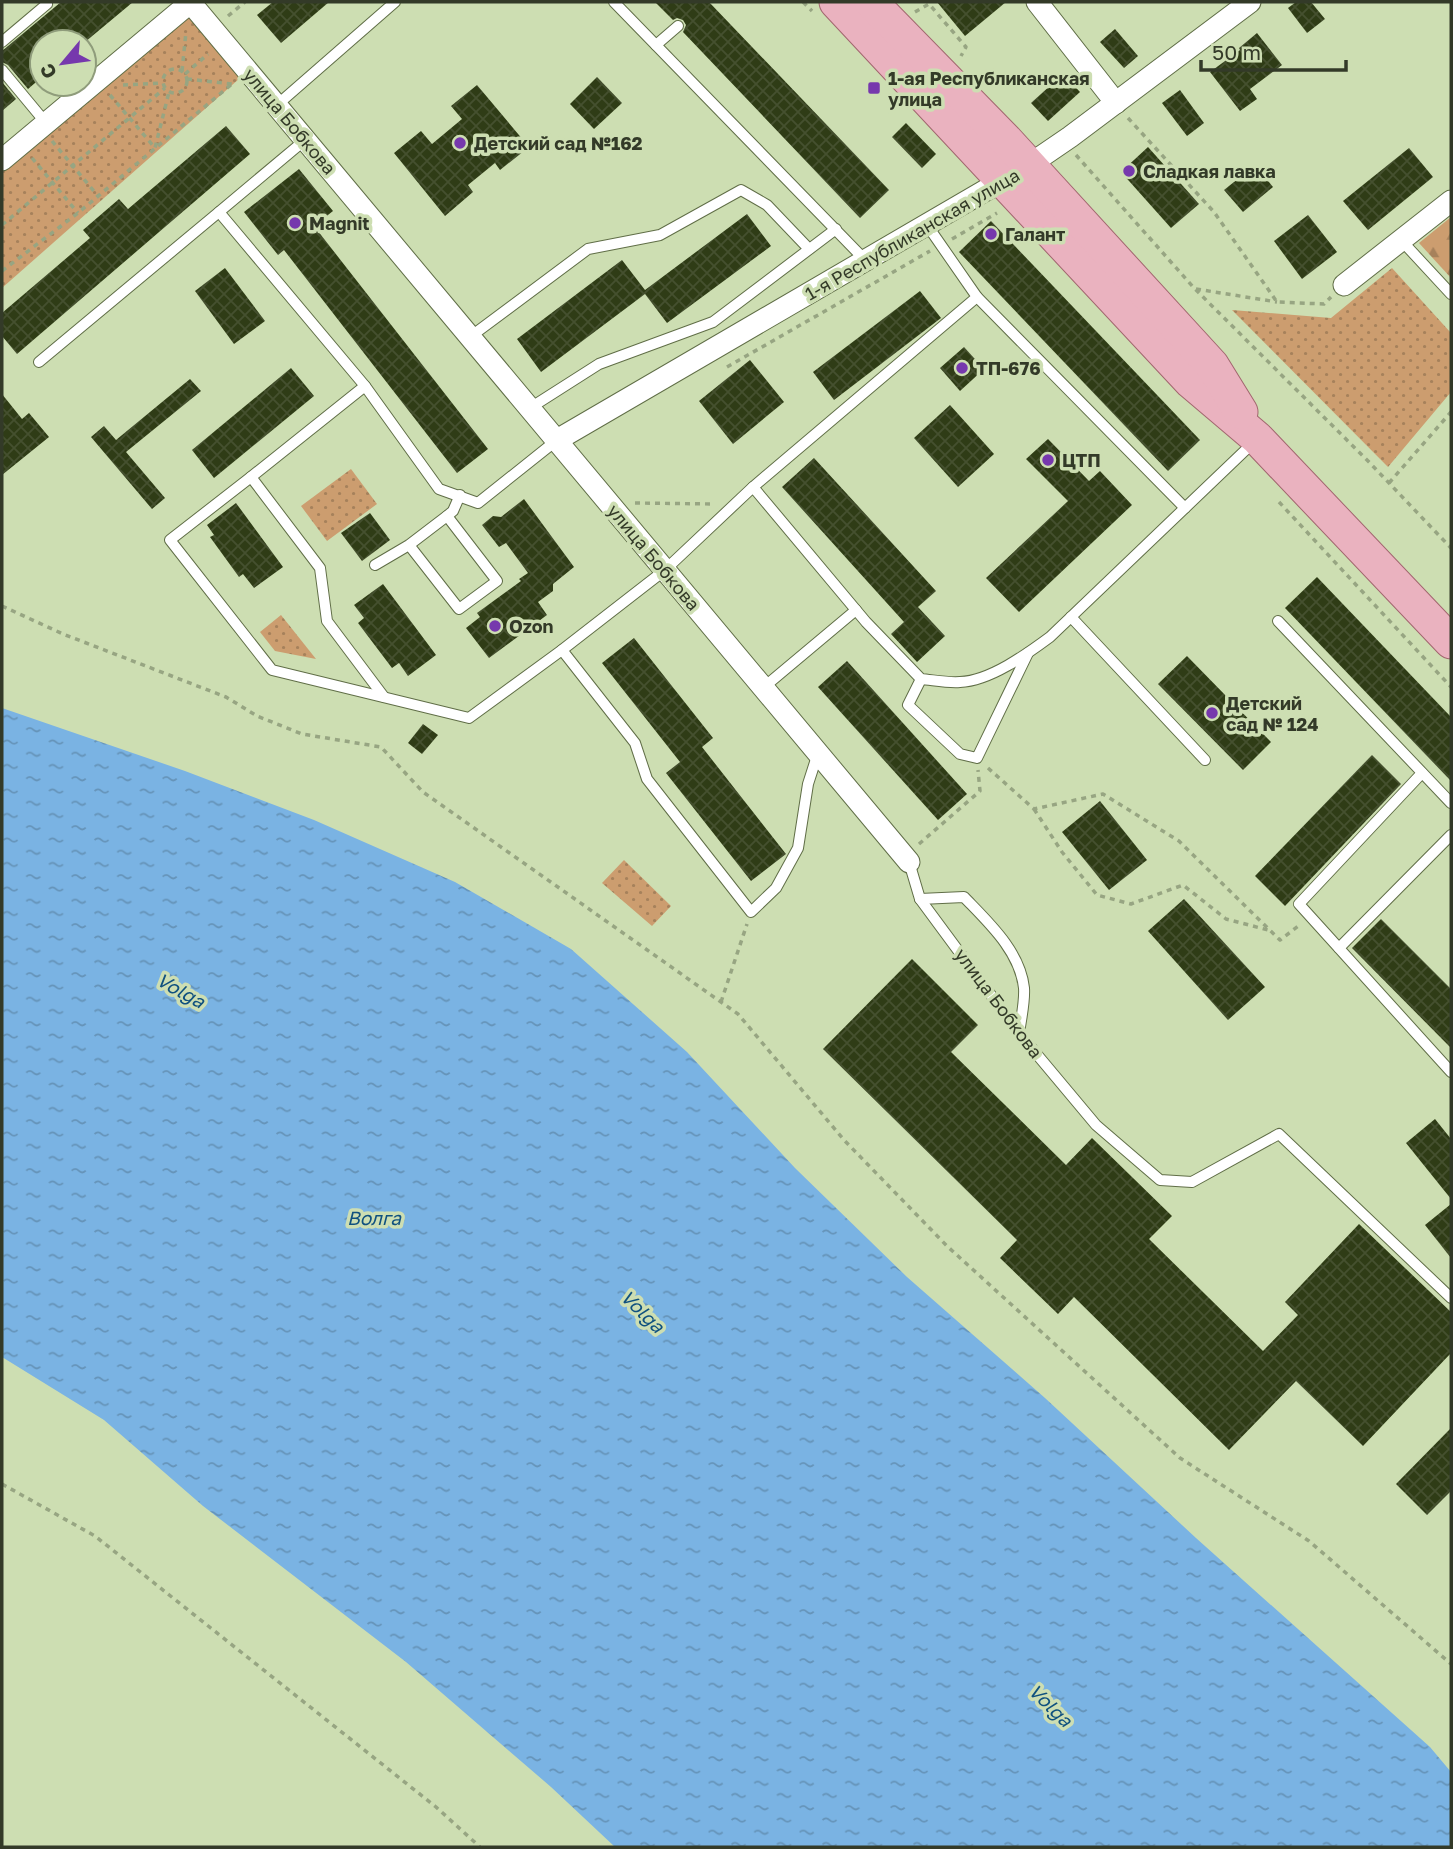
<svg xmlns="http://www.w3.org/2000/svg" width="1453" height="1849" viewBox="0 0 1453 1849" font-family="'Golos Text',sans-serif">
<style>
.grass{fill:url(#grass-dots)}
.forest{fill:url(#forest-firs)}
.water{fill:url(#water-ripples)}
.building{fill:url(#building-cross-hatch)}
.lines{fill:none;stroke-linecap:round;stroke-linejoin:round}
.lane-casing{stroke:#606e47;stroke-width:12}
.street-casing{stroke:#606e47;stroke-width:23}
.primary-casing{stroke:#a1666e;stroke-width:35}
.path{stroke:#97a582;stroke-width:3.5;stroke-dasharray:5 5;stroke-linecap:butt}
.lane{stroke:#fff;stroke-width:10}
.street{stroke:#fff;stroke-width:21}
.primary{stroke:#eab2bf;stroke-width:33}
.poi-dot{fill:#7638ad;stroke:#cddeb2;stroke-width:2.5}
.labels{text-anchor:middle;dominant-baseline:central;stroke-width:7;stroke-linejoin:round;paint-order:stroke}
.poi-label{font-size:18px;font-weight:bold;fill:#333a28;stroke:#cddeb2;text-anchor:start}
.street-label{font-size:18px;fill:#333a28;stroke:#cddeb2}
.water-label{font-size:19px;font-style:italic;fill:#10517f;stroke:#cddeb2}
</style>
<defs>
<pattern id="grass-dots" width="8" height="8" patternUnits="userSpaceOnUse" patternTransform="scale(1.75)"><rect width="8" height="8" fill="#cc9d6f"/><path d="M2 2h.1M6 6h.1" fill="none" stroke="#a6815b" stroke-width="1.8" stroke-linecap="round"/></pattern>
<pattern id="forest-firs" width="22" height="20" patternUnits="userSpaceOnUse" patternTransform="scale(1.75)"><rect width="22" height="20" fill="#cc9d6f"/><path d="M5 1l3.5 6h-7zM16 11l3.5 6h-7z" fill="#a6815b"/></pattern>
<pattern id="water-ripples" width="26" height="14" patternUnits="userSpaceOnUse" patternTransform="scale(1.75)"><rect width="26" height="14" fill="#7ab3e3"/><path d="M2 4q2-2 4 0t4 0M15 11q2-2 4 0t4 0" fill="none" stroke="#6593b8"/></pattern>
<pattern id="building-cross-hatch" width="8" height="8" patternUnits="userSpaceOnUse" patternTransform="scale(1.75)"><rect width="8" height="8" fill="#2f3c16"/><path d="M0 0l8 8M0 8l8-8" fill="none" stroke="#45502f"/></pattern>
</defs>
<rect width="100%" height="100%" fill="#cddeb2"/>
<!-- grass -->
<g class="grass">
<polygon points="190,2 248,71 2,288 2,160"/>
<polygon points="1392,268 1451,333 1451,392 1388,467 1232,310 1331,318"/>
<polygon points="351,469 377,504 327,541 301,506"/>
<polygon points="281,615 316,659 275,651 260,632"/>
<polygon points="624,860 671,906 652,926 602,883"/>
</g>
<!-- forest -->
<polygon class="forest" points="1451,217 1451,278 1419,243"/>
<!-- water -->
<polygon class="water" points="2,708 185,771 314,820 455,882 571,949 687,1052 795,1168 907,1277 1045,1398 1196,1538 1430,1747 1451,1772 1451,1847 615,1847 551,1787 406,1662 203,1506 104,1420 2,1357"/>
<!-- building -->
<g class="building">
<polygon points="61,2 133,2 85,42 42,42 42,77 28,89 8,65 2,62 2,51"/>
<polygon points="273,2 329,2 281,43 257,15"/>
<polygon points="655,2 709,2 889,190 860,218 683,32 686,25 683,20 677,18 673,20"/>
<polygon points="937,2 1006,2 965,36"/>
<polygon points="1296,2 1311,2 1325,19 1307,33 1288,8"/>
<polygon points="1115,29 1138,56 1124,68 1100,42"/>
<polygon points="1257,33 1282,65 1250,89 1257,99 1240,111 1210,72 1240,50 1239,48"/>
<polygon points="1063,74 1080,92 1048,121 1031,103"/>
<polygon points="597,77 622,103 594,129 570,104"/>
<polygon points="2,82 16,99 2,111"/>
<polygon points="477,85 529,147 500,170 495,163 468,185 473,192 445,216 394,153 421,131 432,144 462,119 451,106"/>
<polygon points="1180,90 1204,123 1187,136 1162,103"/>
<polygon points="906,123 936,154 922,168 892,137"/>
<polygon points="226,126 250,154 17,354 2,336 2,313 90,238 83,230 119,199 128,209"/>
<polygon points="1148,147 1199,204 1171,228 1121,172"/>
<polygon points="1409,148 1433,177 1368,230 1343,201"/>
<polygon points="1255,165 1273,187 1243,212 1224,190"/>
<polygon points="299,169 333,211 314,226 488,449 457,473 284,250 278,255 244,212"/>
<polygon points="747,214 771,246 667,323 645,294 541,372 517,339 622,260 645,290"/>
<polygon points="1308,215 1337,252 1302,279 1274,241"/>
<polygon points="991,221 1200,440 1168,471 959,252"/>
<polygon points="225,268 265,321 234,344 195,291"/>
<polygon points="920,291 941,318 834,400 813,372"/>
<polygon points="964,347 984,369 960,391 940,368"/>
<polygon points="750,360 784,402 733,444 699,401"/>
<polygon points="291,368 314,396 214,478 192,450"/>
<polygon points="190,379 201,391 126,452 165,498 152,509 91,437 104,426 116,440"/>
<polygon points="2,394 22,419 29,413 49,437 2,475"/>
<polygon points="950,405 994,454 958,487 914,438"/>
<polygon points="1048,439 1089,481 1100,471 1132,505 1019,612 986,578 1068,501 1026,459"/>
<polygon points="814,458 936,591 918,607 945,636 917,662 891,634 904,622 782,487"/>
<polygon points="524,499 574,567 553,584 553,591 538,602 547,615 489,658 466,628 480,617 477,613 521,581 519,579 528,573 506,543 499,547 482,525 493,516 501,517"/>
<polygon points="236,503 283,567 254,588 243,574 239,577 210,537 214,535 207,525"/>
<polygon points="370,513 390,540 362,561 341,533"/>
<polygon points="1317,577 1451,717 1451,781 1285,608"/>
<polygon points="383,584 436,655 408,676 399,663 392,668 358,623 364,618 354,605"/>
<polygon points="634,638 713,738 702,747 786,854 751,881 666,773 680,762 602,663"/>
<polygon points="1187,656 1271,742 1243,770 1158,684"/>
<polygon points="847,661 967,794 938,820 818,687"/>
<polygon points="423,724 438,735 422,754 408,743"/>
<polygon points="1372,755 1401,784 1285,906 1255,876"/>
<polygon points="1100,801 1147,860 1109,890 1062,832"/>
<polygon points="1184,899 1265,987 1228,1020 1148,931"/>
<polygon points="1381,919 1451,989 1451,1048 1352,948"/>
<polygon points="912,959 978,1025 951,1052 1066,1165 1092,1138 1172,1216 1149,1239 1263,1351 1298,1315 1285,1302 1359,1224 1451,1312 1451,1353 1363,1446 1296,1381 1229,1450 1074,1297 1058,1314 1000,1258 1017,1240 823,1049"/>
<polygon points="1435,1119 1451,1139 1451,1199 1406,1143"/>
<polygon points="1451,1204 1451,1258 1425,1225"/>
<polygon points="1451,1428 1451,1491 1427,1515 1396,1484"/>
</g>
<g class="lines">
<!-- lane casing -->
<g class="lane-casing">
<g id="lane">
<polyline points="614,2 866,261"/>
<polyline points="2,42 47,4 46,2"/>
<polyline points="656,45 678,26"/>
<polyline points="2,70 46,123"/>
<polyline points="277,105 395,2"/>
<polyline points="305,140 219,212 365,386"/>
<polyline points="1401,240 1451,294"/>
<polyline points="977,297 1185,508"/>
<polyline points="470,337 588,249 660,235 741,190 767,205 809,249"/>
<polyline points="39,362 219,212"/>
<polyline points="530,408 599,364 713,322 836,229"/>
<polyline points="251,477 170,540 272,670 469,718 562,650"/>
<polyline points="753,487 977,297 927,225"/>
<polyline points="447,516 453,511 460,495"/>
<polyline points="375,565 409,545 447,516 497,581 459,609 409,545"/>
<polyline points="1071,617 1205,760"/>
<polyline points="1278,621 1451,803"/>
<polyline points="921,679 908,705 960,754 977,758 1028,653"/>
<polyline points="763,688 856,610"/>
<polyline points="384,697 327,621 320,568 251,477 365,386 439,489 478,503 557,440"/>
<path d="M818,753L808,784L798,848L776,888L751,912L647,779L635,743L562,650L665,570L753,487L866,622L921,679C933,680 947,683 960,682C990,681 1027,654 1050,637L1256,440"/>
<polyline points="1422,773 1299,904 1451,1072"/>
<polyline points="909,862 920,899 1019,1033 1096,1125 1160,1180 1192,1182 1279,1134 1451,1298"/>
<path d="M920,899L964,897C988,922 1020,951 1024,988C1025,1002 1021,1019 1019,1033"/>
<polyline points="1339,948 1451,835"/>
</g>
</g>
<!-- street casing -->
<g class="street-casing">
<g id="street">
<polyline points="190,2 909,862"/>
<polyline points="1037,2 1116,103"/>
<polyline points="2,160 191,2"/>
<polyline points="1344,285 1451,201"/>
<polyline points="557,440 1029,165 1070,137 1250,2"/>
</g>
</g>
<!-- primary casing -->
<g class="primary-casing">
<g id="primary">
<polyline points="836,2 1191,382 1257,438 1451,642"/>
<polyline points="871,2 1006,140 1212,365 1241,412"/>
</g>
</g>
<!-- path -->
<g class="path">
<polyline points="803,2 812,11"/>
<polyline points="915,12 929,4 966,47 961,56"/>
<polyline points="228,16 245,2"/>
<circle cx="175" cy="81" r="12"/>
<polyline points="182,71 186,32"/>
<polyline points="185,74 208,54"/>
<polyline points="187,79 232,84"/>
<polyline points="123,85 163,83"/>
<polyline points="110,95 155,148 169,92"/>
<polyline points="1128,118 1214,212 1277,302 1324,304 1331,297"/>
<polyline points="52,141 98,196"/>
<polyline points="1076,155 1194,288 1368,461 1451,548"/>
<polyline points="32,158 78,213"/>
<polyline points="2,225 165,88"/>
<polyline points="952,239 997,213"/>
<polyline points="2,271 78,213 233,83"/>
<polyline points="1196,289 1277,302"/>
<polyline points="727,367 930,251"/>
<polyline points="1389,483 1451,412"/>
<polyline points="1279,502 1451,687"/>
<polyline points="635,503 715,504"/>
<polyline points="2,606 63,634 226,697 257,716 302,734 381,747 423,792 738,1014 844,1140 947,1246 1180,1458 1309,1541 1451,1664"/>
<polyline points="988,768 1034,809 1103,794 1179,841 1280,940 1301,924"/>
<polyline points="1034,809 1062,852 1097,895 1131,904 1183,885 1226,919 1268,930"/>
<polyline points="919,844 980,791 978,770"/>
<polyline points="721,1002 747,924"/>
<polyline points="2,1484 95,1536 436,1807 480,1847"/>
</g>
<!-- lane -->
<use href="#lane" class="lane"/>
<!-- street -->
<use href="#street" class="street"/>
<!-- primary -->
<use href="#primary" class="primary"/>
</g>
<!-- markers -->
<g class="poi-dot">
<rect x="867" y="81" width="14" height="14" rx="3.5"/>
<circle cx="460" cy="143" r="7"/>
<circle cx="1129" cy="171" r="7"/>
<circle cx="295" cy="223" r="7"/>
<circle cx="991" cy="234" r="7"/>
<circle cx="962" cy="368" r="7"/>
<circle cx="1048" cy="460" r="7"/>
<circle cx="495" cy="626" r="7"/>
<circle cx="1212" cy="713" r="7"/>
</g>
<g class="labels">
<!-- poi labels -->
<g class="poi-label">
<text x="888" y="78">1-ая Республиканская<tspan x="888" dy="21">улица</tspan></text>
<text x="474" y="143">Детский сад №162</text>
<text x="1143" y="171">Сладкая лавка</text>
<text x="309" y="223">Magnit</text>
<text x="1005" y="234">Галант</text>
<text x="976" y="368">ТП-676</text>
<text x="1062" y="460">ЦТП</text>
<text x="509" y="626">Ozon</text>
<text x="1226" y="703">Детский<tspan x="1226" dy="21">сад № 124</tspan></text>
</g>
<!-- street labels -->
<g class="street-label">
<text transform="translate(290 121) rotate(50)">улица Бобкова</text>
<text transform="translate(912 234) rotate(-30)">1-я Республиканская улица</text>
<text transform="translate(654 557) rotate(50)">улица Бобкова</text>
<text transform="translate(999 1003) rotate(53)">улица Бобкова</text>
</g>
<!-- water labels -->
<g class="water-label">
<text transform="translate(181 990) rotate(29)">Volga</text>
<text x="374" y="1217">Волга</text>
<text transform="translate(643 1311) rotate(44)">Volga</text>
<text transform="translate(1051 1705) rotate(44)">Volga</text>
</g>
</g>
<!-- border -->
<rect width="1453" height="1849" fill="none" stroke="#333a28" stroke-width="7"/>
<!-- north arrow -->
<g transform="translate(63 63) rotate(241)"><circle r="33" fill="#cddeb2" stroke="#8f9c7b" stroke-width="2"/>
<path d="M0-5L12 26L0 18L-12 26Z" fill="#7638ad"/>
<text y="-10" font-size="19" font-weight="bold" text-anchor="middle" fill="#333a28">С</text>
</g>
<!-- scale -->
<path d="M1201 60v10h145v-10" fill="none" stroke="#333a28" stroke-width="3.5"/>
<text x="1212" y="60" font-size="21" fill="#333a28" stroke="#cddeb2" stroke-width="5" paint-order="stroke">50 m</text>
</svg>
